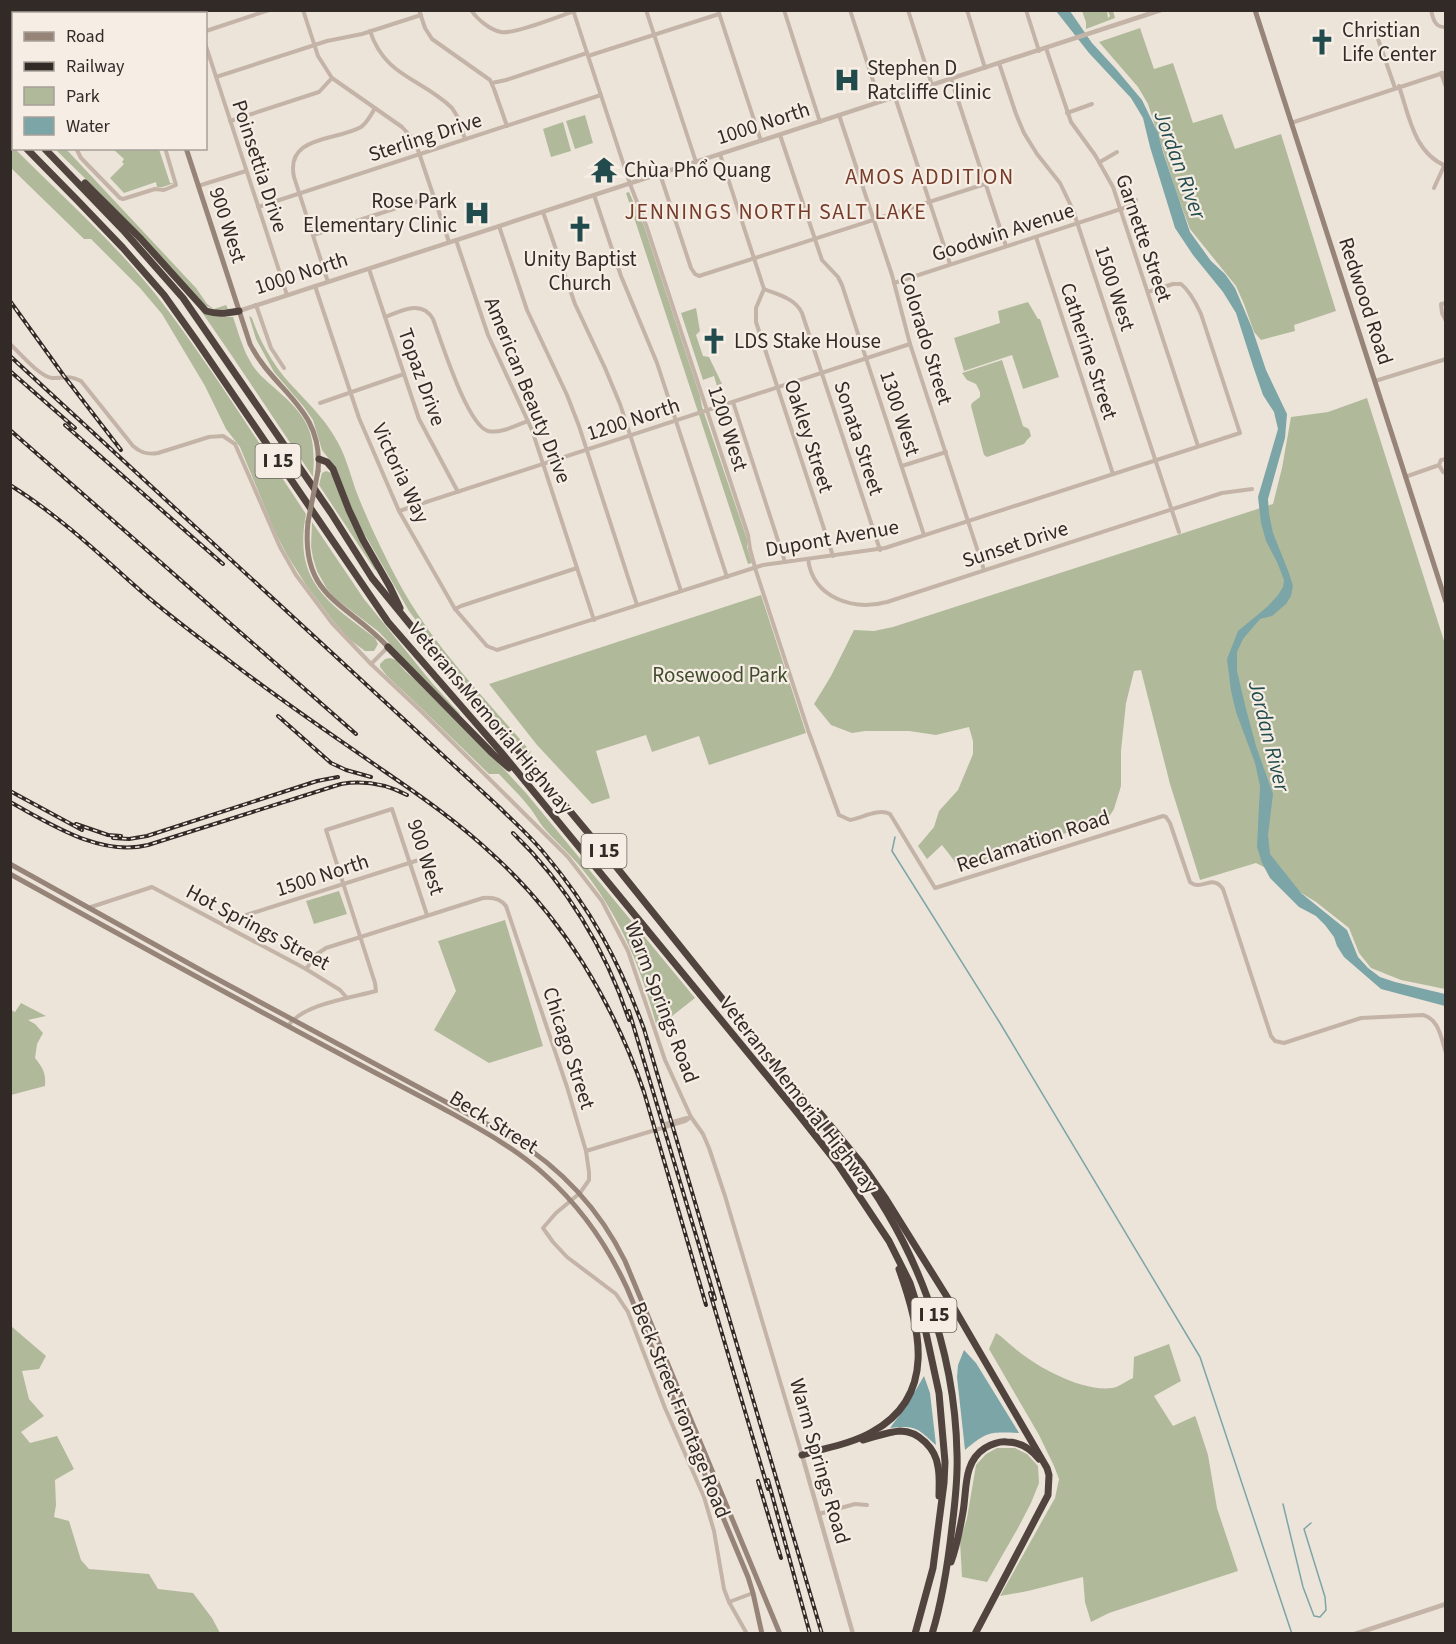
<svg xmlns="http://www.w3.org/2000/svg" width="1456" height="1644" viewBox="0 0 1456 1644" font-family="'Source Sans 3',sans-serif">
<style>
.green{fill:#b0ba9b}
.water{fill:#7ca5a7}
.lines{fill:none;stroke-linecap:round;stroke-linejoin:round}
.stream{stroke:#7ca5a7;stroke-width:1.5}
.minor{stroke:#c4b4a7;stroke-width:4}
.tertiary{stroke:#c4b4a7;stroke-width:4.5}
.secondary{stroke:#978479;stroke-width:5}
.motorway{stroke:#51443f;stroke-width:7}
.rail-casing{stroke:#312a26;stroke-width:4}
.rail{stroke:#f6eee5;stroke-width:1.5;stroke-dasharray:4.5;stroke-linecap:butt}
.secondary-bridge{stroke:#978479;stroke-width:5}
.labels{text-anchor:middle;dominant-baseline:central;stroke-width:4.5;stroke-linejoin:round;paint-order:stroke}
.shield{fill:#f6eee5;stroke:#6c655f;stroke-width:1.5}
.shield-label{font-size:20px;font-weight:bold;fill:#312a26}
.poi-label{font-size:21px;fill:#312a26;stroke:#f6eee5;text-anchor:start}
.street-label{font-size:21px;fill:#312a26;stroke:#f6eee5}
.park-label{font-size:21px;fill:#414c2d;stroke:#f6eee5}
.water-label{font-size:22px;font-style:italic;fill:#214b4d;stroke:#f6eee5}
.neighbourhood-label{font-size:22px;letter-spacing:1.5px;fill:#763c29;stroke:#f6eee5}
</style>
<rect width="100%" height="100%" fill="#ede4d9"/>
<!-- green -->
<g class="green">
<polygon points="1082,11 1107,11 1108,18 1110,16 1108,11 1113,11 1115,18 1086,29 1086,22"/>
<polygon points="1140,28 1154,69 1173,63 1193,123 1222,114 1235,149 1281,134 1336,311 1294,325 1295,331 1261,340 1254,332 1244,304 1236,286 1190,229 1178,197 1148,104 1138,87 1099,42"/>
<polygon points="585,115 593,143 575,149 566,121"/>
<polygon points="563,122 571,151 551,157 543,129"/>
<path d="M10,143L14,148L15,149C63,197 115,243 157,296C211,366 257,441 306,514C293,581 327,602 375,638L378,644L374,651H365L349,639L334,622L306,585L287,555L275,532L240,447L226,429L205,386L162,314L140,288L91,239H84L11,168Z"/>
<polygon points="55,149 66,149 196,288 207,304 214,309 226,305 228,309 216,310 204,305 100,193"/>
<polygon points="113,149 159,149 170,183 174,183 163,187 157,187 156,182 124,193 110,178 124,164 122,162 124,159"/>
<polygon points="629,192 644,226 700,396 702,407 747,539 747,547 752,563 748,564 626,193"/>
<polygon points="1028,302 1038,319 1040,319 1059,377 1023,389 1012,355 964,371 954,338 1000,323 998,311"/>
<path d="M197,305L211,316L233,317C238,331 242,347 250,361C256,373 268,382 278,391C310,419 316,435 313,477L232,356Z"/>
<polygon points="696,308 700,331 696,335 703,356 709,357 722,384 717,386 714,376 703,380 681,313"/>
<path d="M249,316L252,318C261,345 277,371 297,391C312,407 327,422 337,441C347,458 351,478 358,496C370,526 384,555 399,583C433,646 485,698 531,752L528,755L441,654L409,611L358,523L336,468L322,450L313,420L304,407L274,372L256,339Z"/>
<polygon points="1002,360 1023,426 1029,429 1031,436 1027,440 1024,444 987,457 984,455 971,406 972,403 980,397 980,392 976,384 967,380 962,373"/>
<polygon points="1367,398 1445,644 1445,989 1401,980 1371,968 1359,953 1349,928 1316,902 1298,891 1283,877 1256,863 1200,880 1170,784 1141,670 1134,671 1126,703 1121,751 1121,786 1114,809 1107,820 1016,849 979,863 956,863 942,845 927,859 918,846 934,827 939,811 958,790 973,754 973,741 969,727 936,735 909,731 865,731 852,733 831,725 814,704 831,676 854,630 874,631 893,627 1273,504 1282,468 1291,417 1328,412"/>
<polygon points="326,471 331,473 357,532 377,569 375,570 319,485 322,473"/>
<polygon points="312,522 364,599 432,683 460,714 458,716 379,632 336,599 327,589 317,571 313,558 311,546"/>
<polygon points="761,595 806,733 709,765 699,736 652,752 646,735 596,751 610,798 592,804 537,745 489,684"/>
<path d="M390,658L396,660L405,671L417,681L502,767L526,793L695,998L657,1028C642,969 618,911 578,864C567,851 554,840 543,827C538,821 535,814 530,808C521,796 509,785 499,774H489L421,708L387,676L380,667V664L385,659Z"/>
<polygon points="339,891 347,914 314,924 306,901"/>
<polygon points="505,920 543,1046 489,1063 434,1030 456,991 438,941"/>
<path d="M21,1003L46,1016L28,1020L35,1024L43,1033L37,1044L35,1058C43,1068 46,1073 45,1086L11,1095V1010L15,1012Z"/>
<polygon points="11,1326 46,1356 39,1369 22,1371 29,1399 44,1416 21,1432 30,1443 57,1436 74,1469 55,1480 56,1505 54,1517 69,1521 81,1560 89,1569 149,1574 158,1589 193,1593 212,1618 220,1633 11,1633"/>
<path d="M996,1333C1004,1338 1010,1345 1018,1351C1039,1368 1083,1392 1112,1388C1119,1387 1126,1381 1133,1378L1134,1357L1169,1344L1181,1381L1154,1396L1173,1426L1195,1416L1196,1418L1208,1455L1217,1508L1238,1571L1109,1613L1091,1622L1085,1602L1083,1577L1028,1591L1000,1596L1055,1498L1059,1479L1054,1466L1039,1435L989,1349Z"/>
<polygon points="997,1448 1015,1448 1027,1454 1038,1466 1039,1483 1031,1503 1018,1528 987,1582 962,1577 960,1541 967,1518 976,1465 986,1454"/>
</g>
<!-- water -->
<g class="water">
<polygon points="1056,11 1070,11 1092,43 1116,69 1142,100 1158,133 1163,152 1190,232 1211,261 1225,274 1235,288 1252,328 1266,370 1287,414 1285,438 1268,499 1269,514 1273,533 1289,573 1293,586 1291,596 1286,604 1272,616 1260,619 1243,639 1237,652 1237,671 1246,709 1256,746 1273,794 1268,835 1270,854 1301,893 1347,930 1358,957 1368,968 1380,977 1395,982 1445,994 1445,1006 1381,989 1344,957 1337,946 1334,937 1325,925 1316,916 1299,907 1270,878 1262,863 1257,847 1260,786 1255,763 1236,712 1231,691 1227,659 1238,631 1267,607 1278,595 1283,587 1284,580 1277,562 1266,541 1261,523 1258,497 1278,429 1274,412 1263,395 1253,366 1236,313 1223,292 1193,255 1175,228 1150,147 1143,118 1131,98 1089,53"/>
<path d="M964,1350L976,1363L1019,1433C989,1432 988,1431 965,1450L957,1377L958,1365Z"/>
<path d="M924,1376L930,1393L936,1445C917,1428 916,1425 890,1428L907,1405Z"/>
</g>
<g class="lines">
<!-- stream -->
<g class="stream">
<polyline points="895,837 892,851 1000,1023 1200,1357 1292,1634"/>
<polyline points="1283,1504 1303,1587 1314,1616 1320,1617 1326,1610 1325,1597 1304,1529 1311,1523"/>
</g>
<!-- minor -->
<g class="minor">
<polyline points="303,10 318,56 332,78 402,127 415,141 449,242"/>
<polyline points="419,10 425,28 432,39 490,80 494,89 507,126"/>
<path d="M471,10C477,19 490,30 501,32C513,35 562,15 577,10"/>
<path d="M573,10L630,184L646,225L748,535L750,549L756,571L808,730L839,815L850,820C862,818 878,808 890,814L935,888L1163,816L1166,817L1170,823L1190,882C1202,892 1212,873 1223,889L1271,1036L1275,1041L1284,1043L1361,1018L1423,1015C1439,1019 1441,1038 1446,1053"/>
<polyline points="646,10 696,162"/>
<polyline points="718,10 761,141"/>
<polyline points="784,10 820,122"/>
<polyline points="850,10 880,102"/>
<polyline points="908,10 932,85"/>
<polyline points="967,10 985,68"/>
<polyline points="1026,10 1039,51"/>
<path d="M1431,10C1433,19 1435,28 1446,27"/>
<polyline points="206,31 269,10"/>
<path d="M370,31C385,77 421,78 452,108L457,116L465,139"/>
<polyline points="1378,39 1395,88"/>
<polyline points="206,46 287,295"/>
<polyline points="1046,48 1071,122 1095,155 1113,187 1198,446"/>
<polyline points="588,56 719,14"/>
<polyline points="999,63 1016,114 1024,133 1037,154 1060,183 1073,210 1179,532"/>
<polyline points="1441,73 1446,87"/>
<polyline points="216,77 327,41 362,34 421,15"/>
<polyline points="951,79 1006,246"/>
<polyline points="492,83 506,80 587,53"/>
<path d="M1399,86C1409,116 1414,153 1446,166"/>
<polyline points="895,97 950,264"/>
<polyline points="1067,113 1092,104"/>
<polyline points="839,115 892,275 910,344 984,570"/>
<polyline points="230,121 319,92 332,78"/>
<polyline points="1291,123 1446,72"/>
<polyline points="780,135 822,260 838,277 842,285 924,535"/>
<polyline points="76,148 81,158 120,198 123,199 155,189 164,190 176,185 165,148"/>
<polyline points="720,154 764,289 756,308 756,322 833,556"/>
<polyline points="1100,162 1117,152"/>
<polyline points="660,174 691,268 695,274 699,276 985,184"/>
<polyline points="198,186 246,171"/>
<polyline points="1434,188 1444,166"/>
<polyline points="594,195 621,276 657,363 727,577"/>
<polyline points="258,207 601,95"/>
<polyline points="543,212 575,304 605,368 620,404 681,591"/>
<polyline points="499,226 527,310 567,395 579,426 637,605"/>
<polyline points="313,235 434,196"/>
<polyline points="1036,237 1113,474"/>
<polyline points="456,240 488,335 532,430 594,620"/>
<polyline points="369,269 419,419 458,492"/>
<path d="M328,282L294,177C285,135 337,141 361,127C367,123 371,115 375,108"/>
<polyline points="894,283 1121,209 1130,206 1136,200"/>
<path d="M315,286L359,418L399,511L455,609L487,646L497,650L763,565L885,548L1240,433L1201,314C1196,303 1190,291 1181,284H1173L1148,292"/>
<path d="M764,289C778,295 795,298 802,313L880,550"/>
<polyline points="1446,303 1441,304 1442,313 1446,321"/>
<polyline points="256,305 271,348 284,368"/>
<path d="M385,317C401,311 422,299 433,319C441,340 467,425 488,431C500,434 517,425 528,421"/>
<path d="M10,344C21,354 39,376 52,378C65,379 67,374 81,381L133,446C141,453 148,455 158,453L209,437L223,436L235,444L280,547L296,575L332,623L371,664L422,712L568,857L602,901L628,951L665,1060L691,1117L703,1134L709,1148L725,1196L802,1455"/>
<polyline points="1375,381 1446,359"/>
<polyline points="733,402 785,562"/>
<polyline points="320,403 404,374"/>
<polyline points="1439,465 1443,472 1446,473"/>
<polyline points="902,466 946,452"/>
<polyline points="1405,477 1439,465 1441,460 1446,459"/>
<polyline points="399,511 910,344"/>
<path d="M808,559C813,598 853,611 887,602L1222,493L1252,489"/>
<polyline points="455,609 461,606 577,568"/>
<polyline points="371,664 387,648"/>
<polyline points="88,908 152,887 306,969 340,990 347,998"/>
<polyline points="225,926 234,919 431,856"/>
<path d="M306,969L317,954L326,948L483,898C492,897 500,898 506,906L567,1087L586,1151L589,1172V1180L580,1193L556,1213L543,1228L553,1242L567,1257L616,1294L628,1312L665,1408L704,1497L714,1531L724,1589L729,1602L747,1634"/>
<path d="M288,1026C303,1004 350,998 376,991L375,983L326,830L392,809L427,915"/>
<polyline points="665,1124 687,1118"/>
<polyline points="586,1151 685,1121 691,1117"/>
<polyline points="819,1514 855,1504 867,1505"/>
<polyline points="729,1602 753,1593"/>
</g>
<!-- tertiary -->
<g class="tertiary">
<polyline points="239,311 1161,10"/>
<polyline points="802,1455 853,1634"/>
<polyline points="1355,1634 1446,1604"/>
</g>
<!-- secondary -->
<g class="secondary">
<polyline points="141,10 142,14"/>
<polyline points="1255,10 1446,602"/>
<path d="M186,148L250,344C274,392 324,408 318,471"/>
<path d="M308,522C300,598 347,602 388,647"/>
<path d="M10,864L206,973L511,1137C561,1168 599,1208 625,1261L780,1634"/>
<path d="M10,874C120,935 231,996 342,1055C375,1073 409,1090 442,1108C478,1128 514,1147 545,1175C580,1206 607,1245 627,1288L748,1577L753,1593L762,1634"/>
</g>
<!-- motorway -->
<g class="motorway">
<polyline points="10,116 14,119"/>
<polyline points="10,133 14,136"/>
<polyline points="26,148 78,201 123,248 164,295 196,340 388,622 501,752 795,1110 837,1163 889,1241 910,1283 926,1333 939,1393 945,1462 944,1483 933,1568 915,1634"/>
<path d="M44,148L123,230L183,298L331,513L372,578L462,688L539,774L614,864L851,1159C916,1244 955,1347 957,1454C958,1478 955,1503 952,1527C948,1563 943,1598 932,1634"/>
<path d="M85,183L141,239L206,311C218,315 227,313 239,311"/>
<polyline points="319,459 327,462 333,469 349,510 363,540 390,587 400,608"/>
<polyline points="388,647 492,753 509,768"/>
<polyline points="820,1113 862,1164 886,1199 954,1308 1047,1468 1049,1475 1048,1495 975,1634"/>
<path d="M863,1440C875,1437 887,1432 900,1431C919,1431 936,1449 938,1467C940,1476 939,1487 939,1496"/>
<path d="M802,1455C825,1448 851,1444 872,1432C938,1396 920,1327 899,1269"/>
<path d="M951,1562C957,1546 960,1529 963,1512C967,1489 963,1462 985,1448C992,1444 999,1441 1007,1442C1020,1442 1031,1449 1039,1459"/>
</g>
<!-- rail casing -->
<g class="rail-casing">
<g id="rail">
<polyline points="10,301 64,376 121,450"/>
<path d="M10,356L499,807C514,822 530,836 544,853C591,909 619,961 644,1029L822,1634"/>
<polyline points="10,371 75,428"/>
<polyline points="65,425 223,564"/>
<polyline points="10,430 356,734"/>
<path d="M10,485C55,513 94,549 134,585C163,611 194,634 226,658C277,698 331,734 384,771C422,797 459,823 492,854C563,918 613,1002 644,1092L706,1305"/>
<polyline points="278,716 331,763 346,770 371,777"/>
<polyline points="10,791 82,830"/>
<path d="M10,802C51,824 100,857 148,845L341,784C365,780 386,784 407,795"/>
<polyline points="76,824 108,835 121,836"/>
<path d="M513,833C566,884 606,950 629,1020"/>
<polyline points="113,838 129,839 147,836 317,781 338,777"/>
<polyline points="629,1011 715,1299"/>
<polyline points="710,1293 768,1489"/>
<polyline points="768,1480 810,1634"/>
<polyline points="758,1481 781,1558"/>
</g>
</g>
<!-- rail -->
<use href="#rail" class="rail"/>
<!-- secondary-bridge -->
<polyline class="secondary-bridge" points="308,522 318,471"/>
</g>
<!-- icons -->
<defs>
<g id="church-bare" transform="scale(2.07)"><path d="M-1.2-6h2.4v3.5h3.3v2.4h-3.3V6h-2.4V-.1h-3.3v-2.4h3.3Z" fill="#214b4d" stroke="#f6eee5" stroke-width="2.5" paint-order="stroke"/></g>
<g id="hospital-bare" transform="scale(2.07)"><path d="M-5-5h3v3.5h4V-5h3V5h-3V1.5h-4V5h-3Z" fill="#214b4d" stroke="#f6eee5" stroke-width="2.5" paint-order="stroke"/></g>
<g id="temple-bare" transform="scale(2.07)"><path d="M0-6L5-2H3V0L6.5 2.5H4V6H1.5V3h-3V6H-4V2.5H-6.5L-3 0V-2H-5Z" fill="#214b4d" stroke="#f6eee5" stroke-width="2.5" paint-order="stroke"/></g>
</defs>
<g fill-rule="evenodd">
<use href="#church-bare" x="1322" y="42"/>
<use href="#hospital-bare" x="847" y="80"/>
<use href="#temple-bare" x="604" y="170"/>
<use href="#hospital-bare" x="477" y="213"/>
<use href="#church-bare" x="580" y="229"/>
<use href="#church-bare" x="714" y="341"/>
</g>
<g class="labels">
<!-- shield labels -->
<g class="shield">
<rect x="255.5" y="444" width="45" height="34" rx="4.5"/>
<rect x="581.5" y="834" width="45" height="34" rx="4.5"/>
<rect x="911.5" y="1298" width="45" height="34" rx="4.5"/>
</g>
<g class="shield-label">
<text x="278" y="461">I 15</text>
<text x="604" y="851">I 15</text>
<text x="934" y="1315">I 15</text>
</g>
<!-- poi labels -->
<g class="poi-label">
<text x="1342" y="30">Christian<tspan x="1342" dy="24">Life Center</tspan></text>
<text x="867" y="68">Stephen D<tspan x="867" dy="24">Ratcliffe Clinic</tspan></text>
<text x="624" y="170">Chùa Phổ Quang</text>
<text x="457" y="201" text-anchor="end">Rose Park<tspan x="457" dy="24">Elementary Clinic</tspan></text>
<text x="580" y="259" text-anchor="middle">Unity Baptist<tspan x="580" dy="24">Church</tspan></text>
<text x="734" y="341">LDS Stake House</text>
</g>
<!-- street labels -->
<g class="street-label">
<text transform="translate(763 123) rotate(-18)">1000 North</text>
<text transform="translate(425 137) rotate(-18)">Sterling Drive</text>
<text transform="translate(260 166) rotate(72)">Poinsettia Drive</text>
<text transform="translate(228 225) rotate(72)">900 West</text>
<text transform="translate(1003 232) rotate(-18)">Goodwin Avenue</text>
<text transform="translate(1144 238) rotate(71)">Garnette Street</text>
<text transform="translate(301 273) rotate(-18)">1000 North</text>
<text transform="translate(1115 288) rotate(72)">1500 West</text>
<text transform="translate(1366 301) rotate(72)">Redwood Road</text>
<text transform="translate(926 338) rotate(73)">Colorado Street</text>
<text transform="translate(1089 351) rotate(72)">Catherine Street</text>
<text transform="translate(422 377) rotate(70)">Topaz Drive</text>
<text transform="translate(528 390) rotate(68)">American Beauty Drive</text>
<text transform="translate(900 413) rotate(72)">1300 West</text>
<text transform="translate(633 419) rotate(-18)">1200 North</text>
<text transform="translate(728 428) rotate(72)">1200 West</text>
<text transform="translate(809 436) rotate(72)">Oakley Street</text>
<text transform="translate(859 438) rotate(72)">Sonata Street</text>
<text transform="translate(401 473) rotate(65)">Victoria Way</text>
<text transform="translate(832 538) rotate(-10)">Dupont Avenue</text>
<text transform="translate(1015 544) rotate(-18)">Sunset Drive</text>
<text transform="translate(491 718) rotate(50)">Veterans Memorial Highway</text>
<text transform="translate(1033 841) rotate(-18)">Reclamation Road</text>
<text transform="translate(426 857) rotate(72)">900 West</text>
<text transform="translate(322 875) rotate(-18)">1500 North</text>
<text transform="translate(258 927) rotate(28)">Hot Springs Street</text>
<text transform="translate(662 1002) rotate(69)">Warm Springs Road</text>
<text transform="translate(569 1048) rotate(72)">Chicago Street</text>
<text transform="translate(799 1095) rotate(52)">Veterans Memorial Highway</text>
<text transform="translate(494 1122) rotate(32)">Beck Street</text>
<text transform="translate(681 1410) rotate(68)">Beck Street Frontage Road</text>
<text transform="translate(820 1461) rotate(74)">Warm Springs Road</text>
</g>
<!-- park labels -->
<g class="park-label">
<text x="720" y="675">Rosewood Park</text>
</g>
<!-- water labels -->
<g class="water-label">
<text transform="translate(1180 165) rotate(70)">Jordan River</text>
<text transform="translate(1269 736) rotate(76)">Jordan River</text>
</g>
<!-- neighbourhood labels -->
<g class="neighbourhood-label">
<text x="930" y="177">AMOS ADDITION</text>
<text x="776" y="212">JENNINGS NORTH SALT LAKE</text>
</g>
</g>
<!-- border -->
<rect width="1456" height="1644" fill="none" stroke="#312a26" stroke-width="24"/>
<!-- legend -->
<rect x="12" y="12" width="195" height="138" fill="#f6eee5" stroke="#a7a099" stroke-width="1.5"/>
<rect x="24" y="32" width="30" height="9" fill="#978479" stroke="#a7a099" stroke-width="1.5"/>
<text x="66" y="42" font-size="18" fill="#312a26">Road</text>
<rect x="24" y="62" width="30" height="9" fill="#312a26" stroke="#a7a099" stroke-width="1.5"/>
<text x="66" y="72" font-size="18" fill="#312a26">Railway</text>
<rect x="24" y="87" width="30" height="18" fill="#b0ba9b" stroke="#a7a099" stroke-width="1.5"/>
<text x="66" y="102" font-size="18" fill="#312a26">Park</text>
<rect x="24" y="117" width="30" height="18" fill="#7ca5a7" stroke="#a7a099" stroke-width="1.5"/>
<text x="66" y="132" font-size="18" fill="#312a26">Water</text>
</svg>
